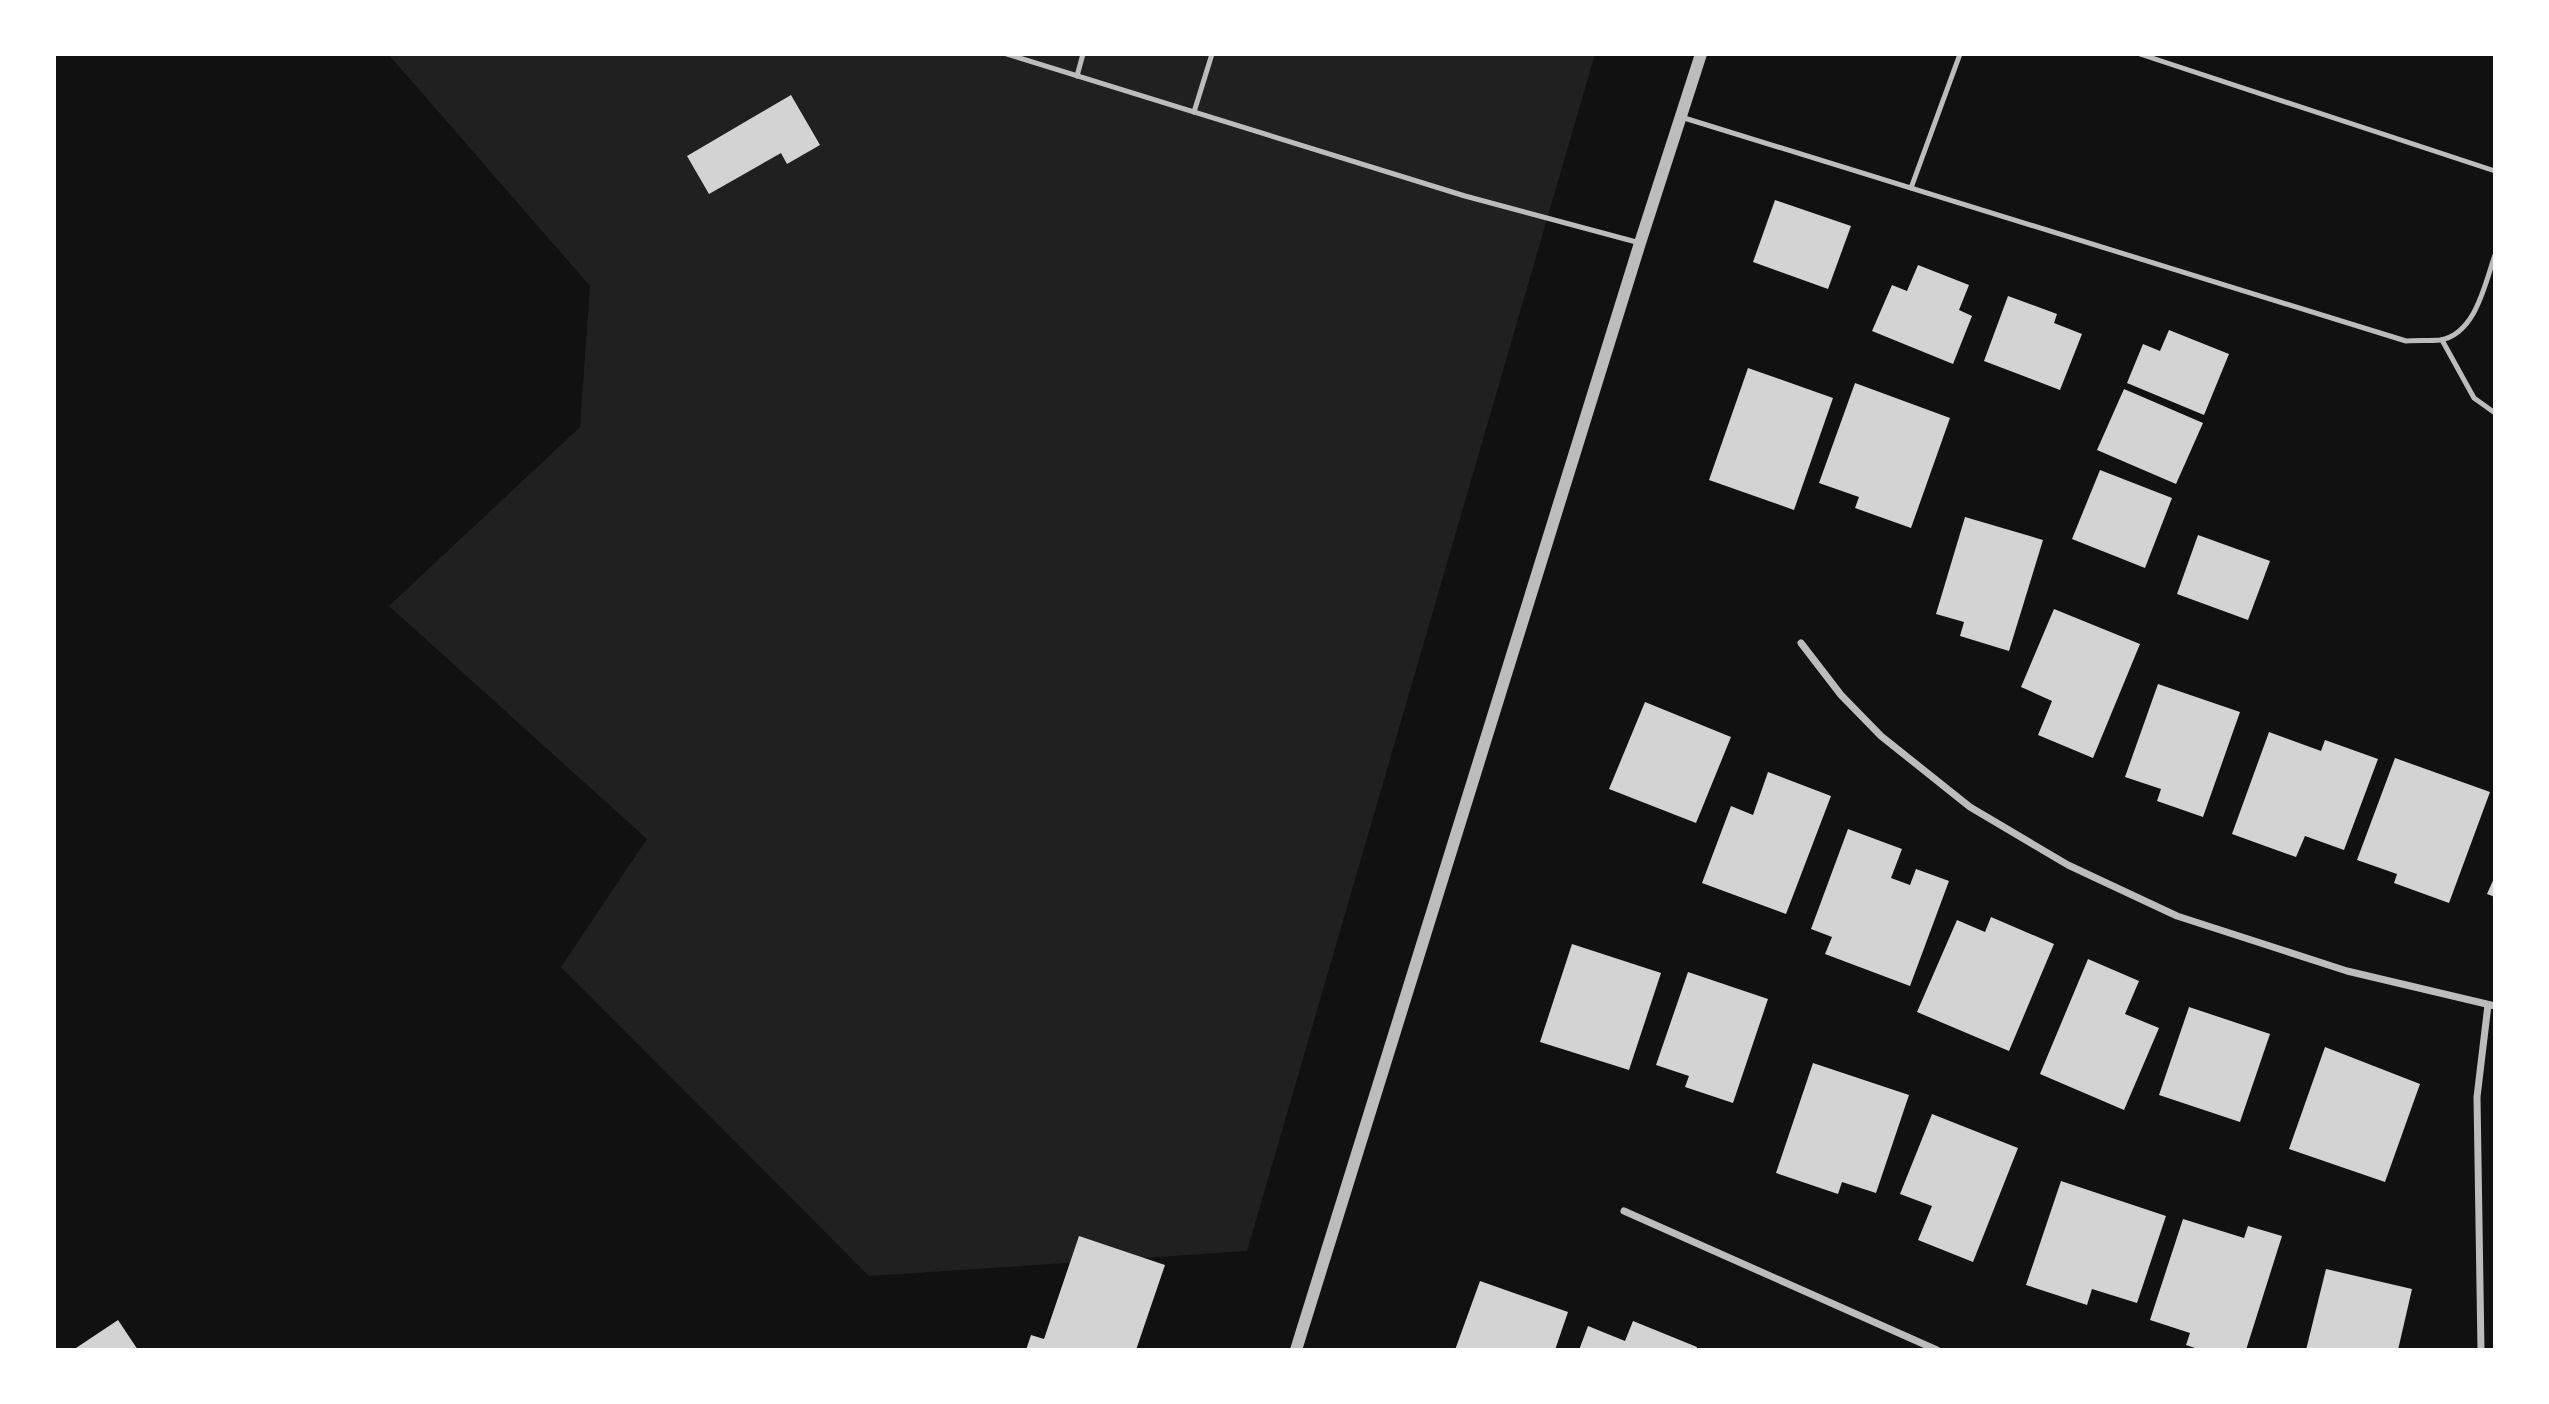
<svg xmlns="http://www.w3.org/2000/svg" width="2549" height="1404" viewBox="0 0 2549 1404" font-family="'Varela Round',sans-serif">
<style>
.green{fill:#202020}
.building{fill:#d3d3d3}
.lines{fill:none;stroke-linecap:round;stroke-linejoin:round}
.service{stroke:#bcbcbc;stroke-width:5}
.minor{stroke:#bcbcbc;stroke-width:7}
.tertiary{stroke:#bcbcbc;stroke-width:12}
</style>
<rect width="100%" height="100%" fill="#111"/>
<!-- green -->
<polygon class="green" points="388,54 1595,54 1247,1251 869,1276 561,967 647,839 389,606 580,427 590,286"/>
<!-- building -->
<g class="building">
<polygon points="791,95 820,145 787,164 781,153 709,194 687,156"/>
<polygon points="1775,200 1851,226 1828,289 1753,262"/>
<polygon points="1918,265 1969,285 1959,310 1972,316 1953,364 1872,331 1892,285 1907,291"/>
<polygon points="2008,296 2057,314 2054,323 2082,334 2060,390 1984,361"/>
<polygon points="2169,330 2229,354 2204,415 2127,383 2143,344 2160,351"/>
<polygon points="1748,368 1833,398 1794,510 1709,480"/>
<polygon points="1855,383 1950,418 1911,528 1855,508 1859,497 1819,483"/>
<polygon points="2124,389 2203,423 2176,484 2097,450"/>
<polygon points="2100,470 2172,498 2145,568 2072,539"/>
<polygon points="1965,517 2043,540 2009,651 1960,636 1964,622 1936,614"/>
<polygon points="2198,535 2270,561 2248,620 2177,594"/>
<polygon points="2054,609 2140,644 2093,758 2038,735 2052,701 2021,687"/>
<polygon points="2158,684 2240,712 2203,817 2157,801 2161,789 2125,777"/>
<polygon points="1645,702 1731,737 1696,823 1609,789"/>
<polygon points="2269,732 2321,751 2325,740 2378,759 2344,850 2305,836 2296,857 2232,834"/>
<polygon points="2395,758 2490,792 2449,903 2394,883 2397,874 2357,860"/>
<polygon points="1768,772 1831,796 1786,914 1702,883 1731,806 1753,815"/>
<polygon points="1848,829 1902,849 1891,878 1910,885 1916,869 1949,881 1910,986 1825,954 1832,937 1811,929"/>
<polygon points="2495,876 2495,897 2487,894"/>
<polygon points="1991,917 2054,944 2009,1051 1917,1012 1957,920 1985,932"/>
<polygon points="1572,944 1661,973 1629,1070 1540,1042"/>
<polygon points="2088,959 2139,981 2125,1014 2159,1028 2124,1110 2040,1074"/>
<polygon points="1688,972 1768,999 1733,1103 1685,1087 1689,1076 1656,1065"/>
<polygon points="2189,1007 2270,1034 2240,1122 2159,1095"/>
<polygon points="2325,1047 2420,1084 2385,1182 2289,1149"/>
<polygon points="1813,1063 1909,1095 1876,1193 1842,1182 1838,1194 1776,1173"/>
<polygon points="1932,1114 2018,1148 1973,1262 1918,1240 1932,1206 1900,1194"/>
<polygon points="2061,1181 2166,1216 2137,1303 2092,1289 2087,1305 2026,1285"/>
<polygon points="2183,1219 2244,1238 2248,1226 2282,1236 2246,1350 2201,1350 2186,1345 2190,1333 2150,1320"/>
<polygon points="1079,1236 1165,1265 1136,1350 1026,1350 1031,1335 1044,1339"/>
<polygon points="2326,1269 2412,1289 2398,1350 2306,1350"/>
<polygon points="1480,1281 1568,1312 1555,1350 1455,1350"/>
<polygon points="118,1320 138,1350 73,1350"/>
<polygon points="1633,1321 1697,1347 1696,1350 1579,1350 1588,1326 1625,1341"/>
</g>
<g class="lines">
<!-- service -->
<g class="service">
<polyline points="1007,54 1465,196 1640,243"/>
<polyline points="2140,54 2495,171"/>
<polyline points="1077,76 1083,54"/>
<polyline points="1194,112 1212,54"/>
<path d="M1681,117L2406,341C2417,340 2429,341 2440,340C2476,334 2485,283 2495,255"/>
<polyline points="1911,188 1960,54"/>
<polyline points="2442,340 2474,398 2495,413"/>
</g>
<!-- minor -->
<g class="minor">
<polyline points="1801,643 1841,695 1881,736 1970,807 2068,865 2177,916 2347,971 2495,1006"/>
<polyline points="1624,1211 1937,1350"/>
<polyline points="2481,1350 2477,1097 2488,1005"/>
</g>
<!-- tertiary -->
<polyline class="tertiary" points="1296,1350 1640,243 1701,54"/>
</g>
<!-- border -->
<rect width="2549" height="1404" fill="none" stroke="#ffffff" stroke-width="112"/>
</svg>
